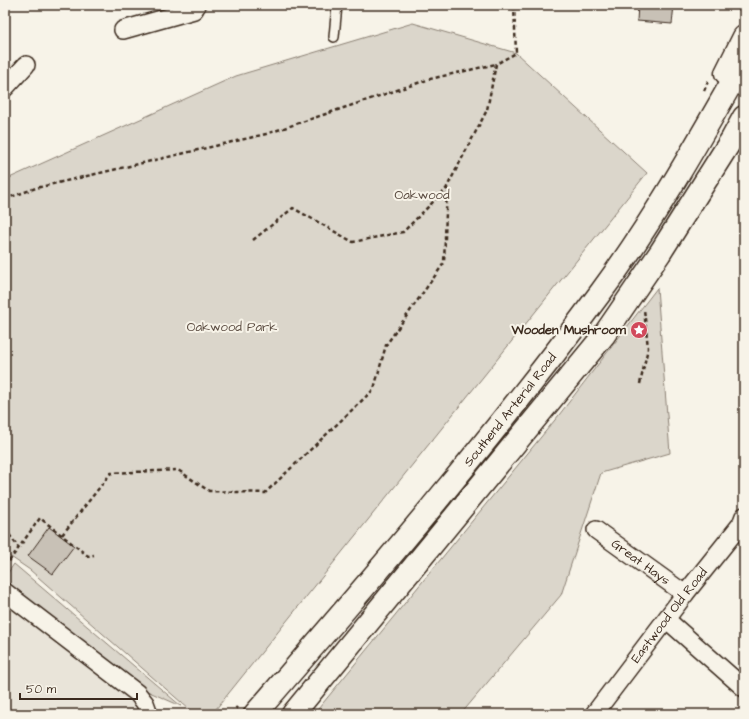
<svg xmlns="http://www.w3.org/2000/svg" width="749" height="719" viewBox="0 0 749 719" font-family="'Architects Daughter',sans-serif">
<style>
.built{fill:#e9e4d9}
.green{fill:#dbd6cb;stroke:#8b8074}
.building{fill:#c8c1b6;stroke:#3b2a1e}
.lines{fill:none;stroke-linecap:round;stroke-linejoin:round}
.lane-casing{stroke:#3b2a1e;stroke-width:12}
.street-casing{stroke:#3b2a1e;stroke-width:20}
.highway-casing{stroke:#3b2a1e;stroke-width:25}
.path{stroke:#3b2a1e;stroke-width:2.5;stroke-dasharray:4 3;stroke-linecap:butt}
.lane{stroke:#f7f3e8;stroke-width:9}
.street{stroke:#f7f3e8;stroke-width:17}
.highway{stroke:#f7f3e8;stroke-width:22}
.labels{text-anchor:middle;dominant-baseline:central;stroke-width:4;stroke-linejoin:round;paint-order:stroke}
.park-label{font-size:13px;fill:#5b4c41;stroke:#f7f3e8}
.poi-label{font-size:13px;font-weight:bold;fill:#3b2a1e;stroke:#f7f3e8;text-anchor:end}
.street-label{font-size:13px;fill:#3b2a1e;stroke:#f7f3e8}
</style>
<rect width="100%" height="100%" fill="#f7f3e8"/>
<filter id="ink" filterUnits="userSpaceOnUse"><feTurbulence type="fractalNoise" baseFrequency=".025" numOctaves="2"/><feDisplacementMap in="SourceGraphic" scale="8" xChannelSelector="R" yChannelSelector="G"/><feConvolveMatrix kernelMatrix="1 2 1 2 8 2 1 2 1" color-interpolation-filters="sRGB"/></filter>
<g filter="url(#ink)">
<!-- built -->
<polygon class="built" points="5,596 154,714 5,714"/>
<!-- green -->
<g class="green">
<polygon points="413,23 516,53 647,173 212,714 186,714 190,710 30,570 5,553 5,180 236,76"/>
<polygon points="657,288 670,453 601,473 561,595 461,714 314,714 559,415"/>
<polygon points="14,564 181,706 113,676 5,588 5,577"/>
</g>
<!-- building -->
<g class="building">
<polygon points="638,5 674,5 672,24 637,21"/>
<polygon points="49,527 74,546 53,574 28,556"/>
</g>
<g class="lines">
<!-- lane casing -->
<g class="lane-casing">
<polyline id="lane" points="334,37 337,5"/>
</g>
<!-- street casing -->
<g class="street-casing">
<g id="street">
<polyline points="123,30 194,10 197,5"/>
<polyline points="5,88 26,65"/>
<path id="s1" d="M596,530L685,594"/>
<polyline points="5,592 137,693 145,703 149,714"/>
<polyline points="667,620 744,688"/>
<path id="s2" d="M594,714L685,594L741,524L744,516"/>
</g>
</g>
<!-- highway casing -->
<g class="highway-casing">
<g id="highway">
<polyline points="726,73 744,37"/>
<path id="s3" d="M255,714C374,577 493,438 601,292C655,219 699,140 744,61"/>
<polyline points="293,714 604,335 660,253 732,139 744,117"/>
</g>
</g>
<!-- path -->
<g class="path">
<polyline points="739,19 744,10"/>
<polyline points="704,91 709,79"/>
<polyline points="5,199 36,188 266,134 430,79 496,64"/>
<polyline points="253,240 293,208 353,242 403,232 447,188"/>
<polyline points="640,384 648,348 644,309"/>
<polyline points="5,529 19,548"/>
<polyline points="62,535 111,473 178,470 209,491 265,493 374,389 386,345 444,263 447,187 487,110 496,64 516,53 514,5"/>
<polyline points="5,567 40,518 88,556 94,555"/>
<polyline points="231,714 237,707"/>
</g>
<!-- lane -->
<use href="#lane" class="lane"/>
<!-- street -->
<use href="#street" class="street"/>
<!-- highway -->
<use href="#highway" class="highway"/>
</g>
</g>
<!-- icons -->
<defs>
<g id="sight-disc" transform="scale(0.9)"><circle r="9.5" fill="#d1495b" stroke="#f7f3e8"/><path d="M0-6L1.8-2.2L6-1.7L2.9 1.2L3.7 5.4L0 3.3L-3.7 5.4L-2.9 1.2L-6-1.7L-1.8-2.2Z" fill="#fff"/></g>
</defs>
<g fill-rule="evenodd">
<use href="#sight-disc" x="639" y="330"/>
</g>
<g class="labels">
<!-- park labels -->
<g class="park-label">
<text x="422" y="195">Oakwood</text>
<text x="232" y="327">Oakwood Park</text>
</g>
<!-- poi labels -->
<g class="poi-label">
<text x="626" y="330">Wooden Mushroom</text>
</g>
<!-- street labels -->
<g class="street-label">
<text stroke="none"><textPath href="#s3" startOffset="397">Southend Arterial Road</textPath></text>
<text stroke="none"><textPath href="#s1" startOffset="55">Great Hays</textPath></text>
<text stroke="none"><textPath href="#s2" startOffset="124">Eastwood Old Road</textPath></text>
</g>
</g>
<!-- margin -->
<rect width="749" height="719" fill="none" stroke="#f7f3e8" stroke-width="20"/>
<rect x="10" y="10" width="729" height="699" fill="none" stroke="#3b2a1e" stroke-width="1.5" filter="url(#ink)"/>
<!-- scale -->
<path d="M20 693v6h117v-6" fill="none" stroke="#3b2a1e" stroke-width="2"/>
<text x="26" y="693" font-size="12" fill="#3b2a1e" stroke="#f7f3e8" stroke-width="3" paint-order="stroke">50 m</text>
</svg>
